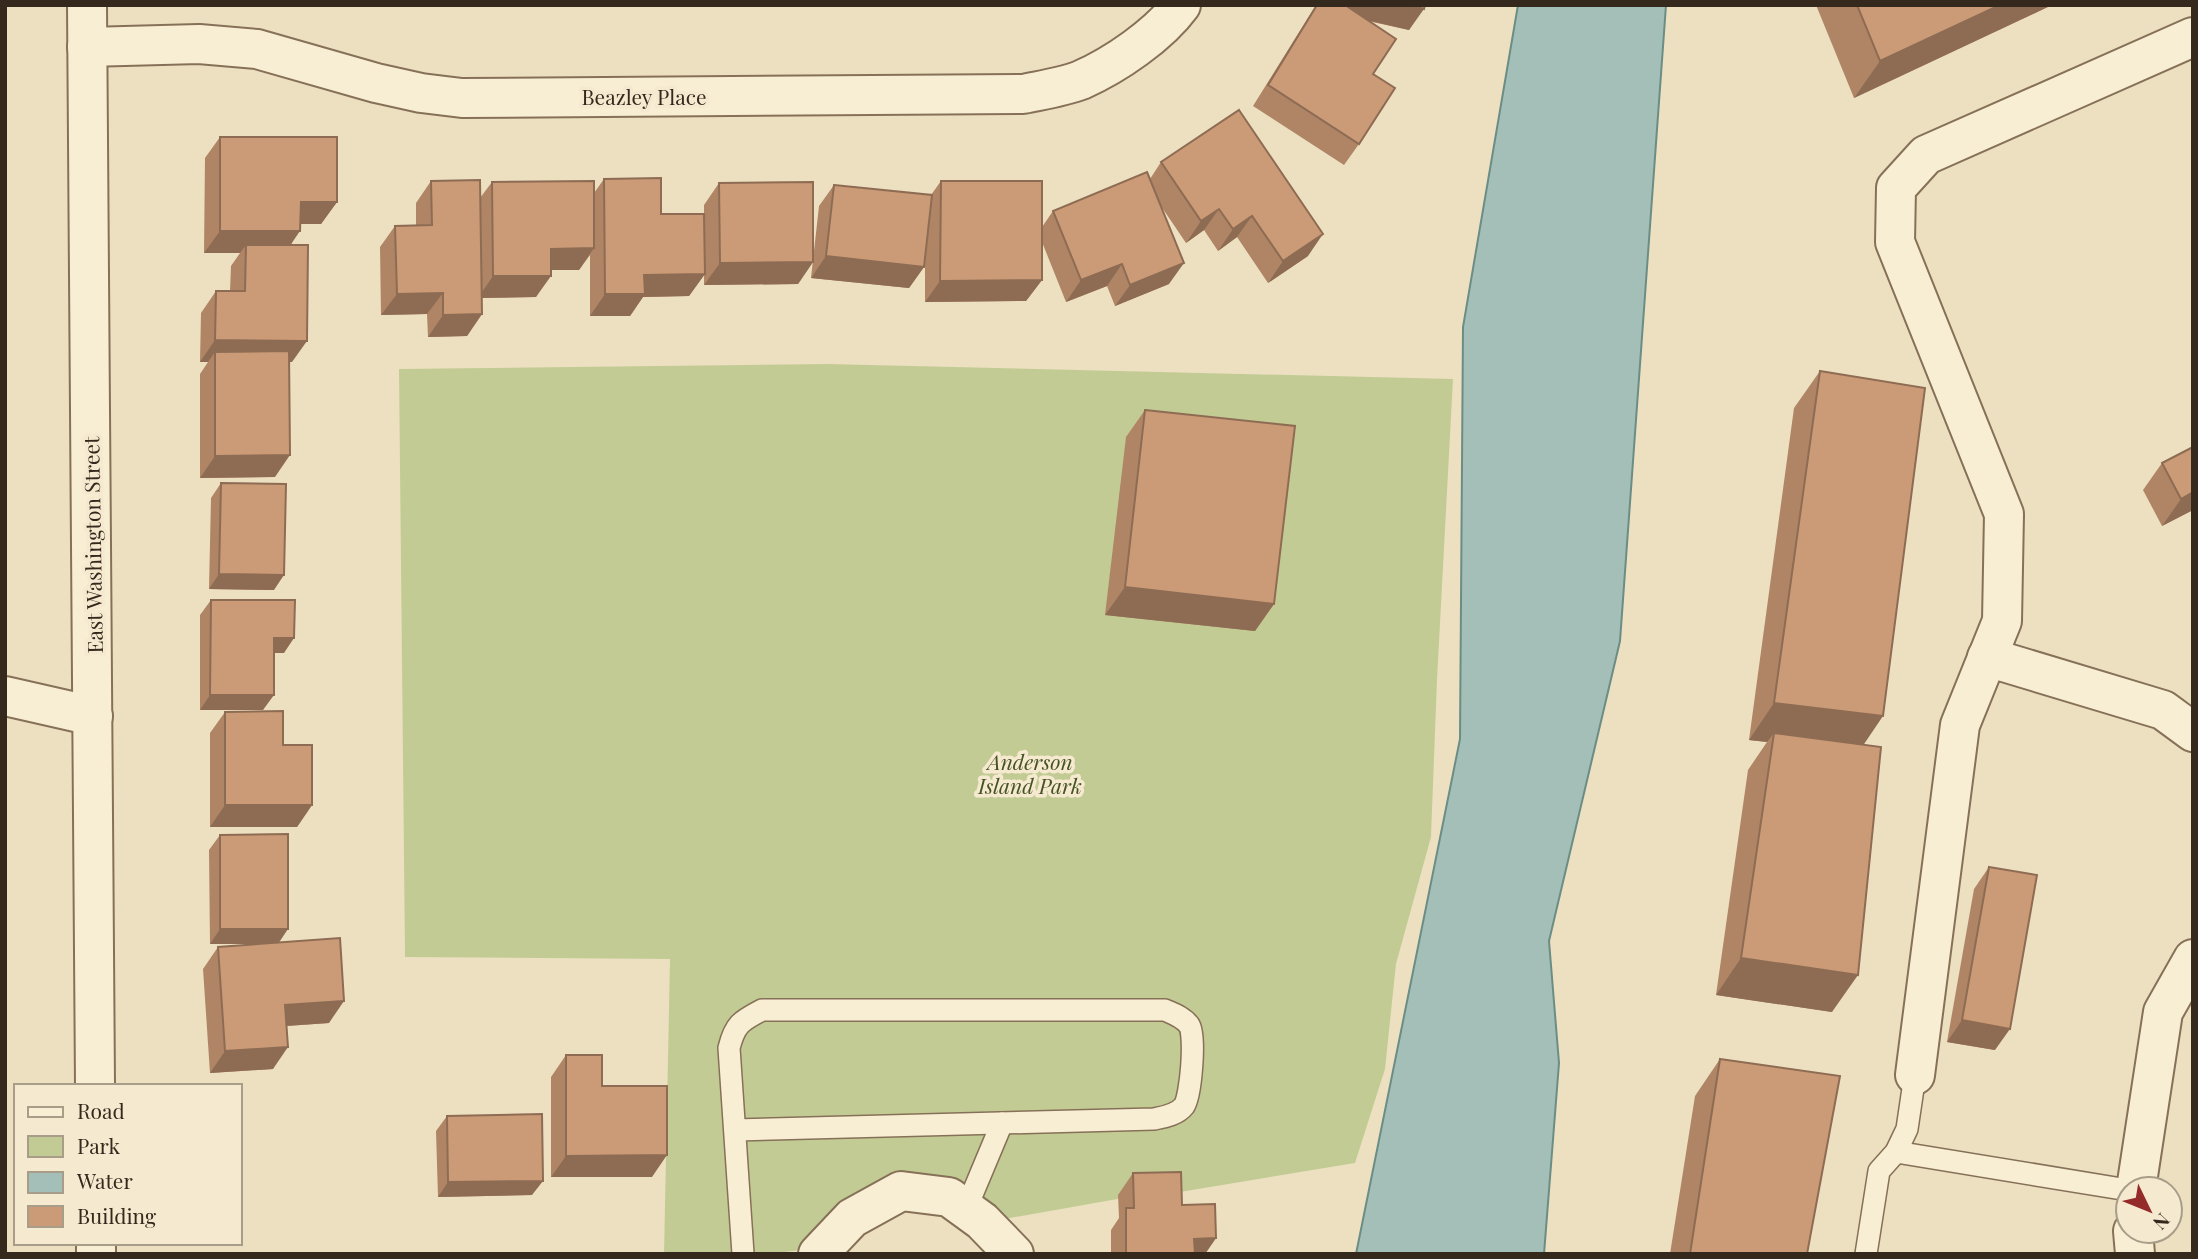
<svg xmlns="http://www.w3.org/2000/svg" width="2198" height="1259" viewBox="0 0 2198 1259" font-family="'Playfair Display',serif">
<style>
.green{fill:#c3cb95}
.water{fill:#a3bfb7;stroke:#6b8d85;stroke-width:2}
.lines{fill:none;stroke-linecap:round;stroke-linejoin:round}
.service-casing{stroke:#867158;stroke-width:24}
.minor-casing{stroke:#867158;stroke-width:42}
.tertiary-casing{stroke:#867158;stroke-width:42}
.service{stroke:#f8eed3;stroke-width:21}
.minor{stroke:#f8eed3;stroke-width:38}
.tertiary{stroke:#f8eed3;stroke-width:38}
.wall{fill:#af8566}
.shaded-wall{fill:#8e6c53}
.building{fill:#cb9b77;stroke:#8e6c53;stroke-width:2}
.labels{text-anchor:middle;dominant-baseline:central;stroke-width:7;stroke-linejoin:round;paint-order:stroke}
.street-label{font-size:21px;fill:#35291d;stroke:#f5ead0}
.park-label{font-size:21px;font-style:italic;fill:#455224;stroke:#f5ead0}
</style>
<rect width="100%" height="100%" fill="#ede0c0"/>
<!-- green -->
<polygon class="green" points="827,364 1453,379 1437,680 1431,837 1396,964 1385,1069 1355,1163 1174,1193 1140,1195 1004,1219 984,1198 943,1182 801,1250 768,1254 664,1254 670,959 405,957 399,369"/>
<!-- water -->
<polygon class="water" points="1518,5 1666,5 1620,641 1549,941 1559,1063 1544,1254 1356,1254 1460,739 1463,327"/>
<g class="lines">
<!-- service casing -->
<g class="service-casing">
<g id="service">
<path d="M735,1130L1154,1119C1164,1117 1177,1115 1184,1106C1191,1096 1196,1035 1189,1025C1183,1017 1174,1014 1165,1010H762C741,1021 735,1024 729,1048L743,1254"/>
<polyline points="1896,1152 2128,1190"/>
<polyline points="966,1209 1002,1123"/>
<polyline points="1866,1254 1879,1171 1896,1152 1907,1129 1915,1075"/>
</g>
</g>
<!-- minor casing -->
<g class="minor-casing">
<g id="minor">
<path d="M87,47L199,44L257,49L376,83L421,93L462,98L1023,94C1042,90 1063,87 1081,80C1115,65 1159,35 1181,5"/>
<polyline points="1987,657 2163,710 2193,732"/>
<polyline points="5,696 93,716"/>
<polyline points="1915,1075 1960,725 2002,621 2004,514 1895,242 1896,188 1926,155 2193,37"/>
<polyline points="2136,1189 2163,1012 2193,959"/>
<polyline points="2133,1231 2135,1254"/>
<polyline points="818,1254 852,1218 901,1191 949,1197 982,1221 1014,1254"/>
</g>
</g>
<!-- tertiary casing -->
<g class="tertiary-casing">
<g id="tertiary">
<polyline points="87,5 95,1086"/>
<polyline points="96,1243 96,1254"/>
</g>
</g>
<!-- service -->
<use href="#service" class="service"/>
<!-- minor -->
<use href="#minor" class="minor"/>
<!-- tertiary -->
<use href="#tertiary" class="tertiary"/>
</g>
<!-- wall -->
<g class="wall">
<polygon points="1316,5 1425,5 1409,30 1368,21 1373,74 1359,144 1344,165 1253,106"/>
<polygon points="1816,5 2052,5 1854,98"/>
<polygon points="1239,110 1308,256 1268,283 1237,237 1218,251 1204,230 1186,243 1161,206 1169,284 1115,306 1107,286 1066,302 1042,242 1042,280 1026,301 925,302 925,253 924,267 909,288 811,278 819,206 834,185 931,195 941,181 1042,227 1053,211 1150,179 1161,162"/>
<polygon points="220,137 337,202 321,224 300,224 291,245 292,362 289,362 275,477 200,478 200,374 208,362 200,362 201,313 216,291 230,291 231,266 240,253 204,253 205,158"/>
<polygon points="604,179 661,214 704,214 704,205 719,183 813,262 798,284 704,285 704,275 689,296 643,297 630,316 590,316 590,255 579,270 551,270 536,297 482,298 482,314 467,336 428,337 427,314 381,315 380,247 395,226 416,225 416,203 431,181 480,198 492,182 594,193"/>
<polygon points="1820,371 1863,745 1832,1012 1716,995 1748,770 1767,742 1749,740 1794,408"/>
<polygon points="1145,410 1274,604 1255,631 1105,615 1126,437"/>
<polygon points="2193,447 2193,510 2162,526 2143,490 2162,463"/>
<polygon points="221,483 274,590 209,589 211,498"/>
<polygon points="211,600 284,653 274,653 263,710 200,710 200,615"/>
<polygon points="225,712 312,805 297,827 210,827 210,733"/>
<polygon points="220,835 278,943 329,1023 287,1026 273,1069 210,1073 203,969 218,947 263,944 210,944 209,850"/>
<polygon points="1989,867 1995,1050 1947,1042 1974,889"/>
<polygon points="566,1055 602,1086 652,1177 551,1177 551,1077"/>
<polygon points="1720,1059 1807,1254 1670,1254 1695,1096"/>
<polygon points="447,1116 532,1195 438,1197 436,1131"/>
<polygon points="1133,1173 1182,1205 1216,1238 1205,1254 1111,1254 1111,1230 1119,1218 1118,1195"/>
</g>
<!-- shaded-wall -->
<g class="shaded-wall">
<polygon points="1326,5 1410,5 1424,9 1409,30 1323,10"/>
<polygon points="2000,5 2052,5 1854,98 1880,61"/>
<polygon points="301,202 337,202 321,224 286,224"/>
<polygon points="1219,209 1204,230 1186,243 1201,221"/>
<polygon points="1252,216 1237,237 1218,251 1233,229"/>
<polygon points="220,231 300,231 285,253 246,245 240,253 204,253"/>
<polygon points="1323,234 1308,256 1268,283 1283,261"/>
<polygon points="594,248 579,270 536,270 551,249"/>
<polygon points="826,256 924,267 909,288 811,278"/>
<polygon points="813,262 798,284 704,285 720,263"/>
<polygon points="1184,263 1169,284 1115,306 1130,285"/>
<polygon points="1122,264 1107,286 1066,302 1081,280"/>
<polygon points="705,274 689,296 643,297 630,316 590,316 605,294 644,275"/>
<polygon points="493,276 551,276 536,297 478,298"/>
<polygon points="1042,280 1026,301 925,302 940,281"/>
<polygon points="443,293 427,314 381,315 397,294"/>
<polygon points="482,314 467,336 428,337 443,315"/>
<polygon points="215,340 307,341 292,362 215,362 215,352 208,362 200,362"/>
<polygon points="290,455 275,477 200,478 215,456"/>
<polygon points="2193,492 2193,510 2162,526 2181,499"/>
<polygon points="219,574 284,575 274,590 209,589"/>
<polygon points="1125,587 1274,604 1255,631 1105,615"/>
<polygon points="274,638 294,638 284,653 263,653"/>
<polygon points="210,695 274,695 263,710 200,710"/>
<polygon points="1774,703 1883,716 1858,753 1774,733 1767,742 1749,740"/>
<polygon points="225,805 312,805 297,827 210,827"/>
<polygon points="220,929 288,929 278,944 210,944"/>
<polygon points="1741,958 1858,975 1832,1012 1716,995"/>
<polygon points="344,1001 329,1023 270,1027 285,1005"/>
<polygon points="1962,1020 2010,1029 1995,1050 1947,1042"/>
<polygon points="288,1047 273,1069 210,1073 225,1051"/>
<polygon points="667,1155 652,1177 551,1177 566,1156"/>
<polygon points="543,1181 532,1195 438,1197 448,1182"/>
<polygon points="1216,1238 1205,1254 1184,1254 1194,1239"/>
</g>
<!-- building -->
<g class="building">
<polygon points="1317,5 1345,5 1396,39 1373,74 1395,88 1359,144 1268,85"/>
<polygon points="1410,5 1425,5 1424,9"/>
<polygon points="1857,5 2000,5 1880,61"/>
<polygon points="1239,110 1323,234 1283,261 1252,216 1233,229 1219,209 1201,221 1161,162"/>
<polygon points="220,137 337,137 337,202 301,202 300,231 220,231"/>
<polygon points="1147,172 1184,263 1130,285 1122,264 1081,280 1053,211"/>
<polygon points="661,178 661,214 704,214 705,274 644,275 645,294 605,294 604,179"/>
<polygon points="480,180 482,314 443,315 443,293 397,294 395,226 432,225 431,181"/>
<polygon points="594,181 594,248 551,249 551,276 493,276 492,182"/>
<polygon points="941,181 1042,181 1042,280 940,281"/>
<polygon points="813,182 813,262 720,263 719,183"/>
<polygon points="834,185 932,195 924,267 826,256"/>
<polygon points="246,245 308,245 307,341 215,340 216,291 245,291"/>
<polygon points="289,351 290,455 215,456 215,352"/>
<polygon points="1820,371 1925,388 1883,716 1774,703"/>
<polygon points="1145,410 1295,426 1274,604 1125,587"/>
<polygon points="2193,447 2193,492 2181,499 2162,463"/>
<polygon points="221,483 286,484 284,575 219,574"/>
<polygon points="211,600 295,600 294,638 274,638 274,695 210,695"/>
<polygon points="283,711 283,745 312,745 312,805 225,805 225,712"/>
<polygon points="1774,733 1881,747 1858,975 1741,958"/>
<polygon points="288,834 288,929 220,929 220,835"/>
<polygon points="1989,867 2037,875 2010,1029 1962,1020"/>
<polygon points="340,938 344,1001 285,1005 288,1047 225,1051 218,947"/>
<polygon points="566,1055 602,1055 602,1086 667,1086 667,1155 566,1156"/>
<polygon points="1720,1059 1840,1076 1807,1254 1690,1254"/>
<polygon points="542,1114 543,1181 448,1182 447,1116"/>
<polygon points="1181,1172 1182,1205 1215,1204 1216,1238 1194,1239 1195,1254 1126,1254 1126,1208 1134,1208 1133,1173"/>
</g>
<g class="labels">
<!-- street labels -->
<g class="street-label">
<text x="644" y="96">Beazley Place</text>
<text transform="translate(92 545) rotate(-91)">East Washington Street</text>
</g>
<!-- park labels -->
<g class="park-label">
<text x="1030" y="761">Anderson<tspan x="1030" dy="24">Island Park</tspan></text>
</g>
</g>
<!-- border -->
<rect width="2198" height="1259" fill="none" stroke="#35291d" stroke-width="14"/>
<!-- legend -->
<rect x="14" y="1084" width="228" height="161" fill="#f5ead0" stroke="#a89d88" stroke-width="2"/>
<rect x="28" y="1107" width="35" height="10" fill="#f8eed3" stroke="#a89d88" stroke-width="2"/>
<text x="77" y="1119" font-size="21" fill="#35291d">Road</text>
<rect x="28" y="1136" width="35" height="21" fill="#c3cb95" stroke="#a89d88" stroke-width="2"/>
<text x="77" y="1154" font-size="21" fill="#35291d">Park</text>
<rect x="28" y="1172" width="35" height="21" fill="#a3bfb7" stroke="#a89d88" stroke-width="2"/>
<text x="77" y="1189" font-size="21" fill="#35291d">Water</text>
<rect x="28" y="1206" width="35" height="21" fill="#cb9b77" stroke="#a89d88" stroke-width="2"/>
<text x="77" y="1224" font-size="21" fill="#35291d">Building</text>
<!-- north arrow -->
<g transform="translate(2149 1210) rotate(133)"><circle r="33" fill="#f5ead0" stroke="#a89d88" stroke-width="2"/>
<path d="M0-5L12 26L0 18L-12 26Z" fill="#942a2a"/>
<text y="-10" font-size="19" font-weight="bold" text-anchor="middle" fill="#35291d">N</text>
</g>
</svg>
